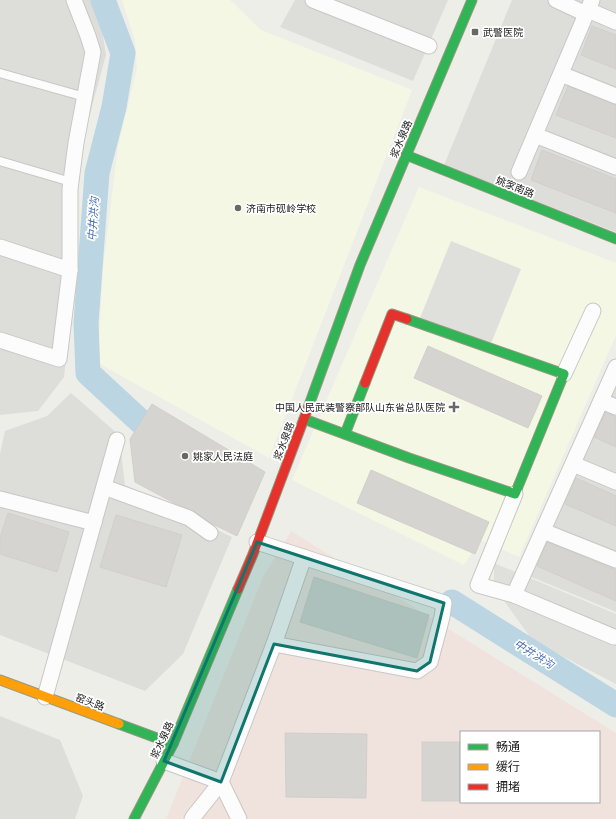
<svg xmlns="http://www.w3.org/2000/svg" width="616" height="819" viewBox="0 0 616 819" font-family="Montserrat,'Noto Sans SC',sans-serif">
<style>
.residential{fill:#ddddda}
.commercial{fill:#f0e3de;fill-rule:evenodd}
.education{fill:#f5f7e5}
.parking{fill:#dfdfdc}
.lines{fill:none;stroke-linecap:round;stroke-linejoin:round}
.river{stroke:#bbd5e3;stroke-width:25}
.building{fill:#d5d4d0;stroke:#d1cfca}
.lane-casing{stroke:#c7c7c5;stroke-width:10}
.street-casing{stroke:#c7c7c5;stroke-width:17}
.fast-casing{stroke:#949a7f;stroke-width:11}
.slow-casing{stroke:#949a7f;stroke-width:11}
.jam-casing{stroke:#949a7f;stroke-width:11}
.lane{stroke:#fcfcfc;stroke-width:8}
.street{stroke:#fcfcfc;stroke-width:15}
.fast{stroke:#30b455;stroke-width:9}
.slow{stroke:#ff9f0a;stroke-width:9}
.jam{stroke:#e5322d;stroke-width:9}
.marked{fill:#0f766e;fill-opacity:0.2;stroke:#0f766e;stroke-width:3;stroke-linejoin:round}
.poi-dot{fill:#686866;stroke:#fff;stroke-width:1.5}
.labels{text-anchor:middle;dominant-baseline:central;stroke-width:3.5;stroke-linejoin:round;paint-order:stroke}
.poi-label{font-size:10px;fill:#202020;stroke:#fff;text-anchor:start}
.street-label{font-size:10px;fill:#202020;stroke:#fff}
.water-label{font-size:11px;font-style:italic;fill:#476eb5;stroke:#fff}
</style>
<rect width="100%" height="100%" fill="#eeeee9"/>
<!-- residential -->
<g class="residential">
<polygon points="0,0 94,0 100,17 106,55 74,172 71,313 64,377 38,411 0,415"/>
<polygon points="295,0 448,0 413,81 280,27"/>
<polygon points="512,0 616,0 616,232 444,165"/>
<polygon points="616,357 616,612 522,573"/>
<polygon points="71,393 119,435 125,485 232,537 183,654 145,691 0,635 0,454 5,431 47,416"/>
<polygon points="0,716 60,740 83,796 75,819 0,819"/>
</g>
<!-- commercial -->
<path class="commercial" d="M291,531L616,733V819H166L263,577ZM461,732H599V802H461Z"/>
<!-- education -->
<g class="education">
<polygon points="122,0 230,0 261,30 412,90 269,458 98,363 103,268 118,147 137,68 135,40"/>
<polygon points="419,187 616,263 616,335 519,557 480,540 464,565 292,480"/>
</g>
<!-- parking -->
<g class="parking">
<polygon points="451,241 521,269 488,351 418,323"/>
<polygon points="494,563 616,614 616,684 533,641 494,587"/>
</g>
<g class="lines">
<!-- river -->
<g class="river">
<polyline points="103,0 123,53 114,107 97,173 86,323 88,373 140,421"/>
<polyline points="452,602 616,705"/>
</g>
</g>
<!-- building -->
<g class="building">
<polygon points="592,26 616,35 616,69 581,55"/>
<polygon points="568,86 616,105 616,138 556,115"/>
<polygon points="542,150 616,179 616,213 531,180"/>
<polygon points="428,346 542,396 528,428 414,378"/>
<polygon points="152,404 265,472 237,536 209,522 194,511 176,504 135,482 130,439"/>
<polygon points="606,412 616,417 616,447 594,437"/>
<polygon points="371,470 489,522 475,554 357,503"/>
<polygon points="576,478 616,496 616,526 565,504"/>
<polygon points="8,513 69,532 57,572 0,554 0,538"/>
<polygon points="116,515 182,535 166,587 100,567"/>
<polygon points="547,542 616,570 616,601 537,566"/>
<polygon points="314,577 429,615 417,658 300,622"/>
<polygon points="285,733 367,734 366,798 286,797"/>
<rect x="422" y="742" width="39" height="59"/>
</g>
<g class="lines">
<!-- lane casing -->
<g class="lane-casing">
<g id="lane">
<polyline points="0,73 85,97"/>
<polyline points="0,161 71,182"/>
</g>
</g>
<!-- street casing -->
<g class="street-casing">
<g id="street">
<polyline points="313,0 429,46"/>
<polyline points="556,0 586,14"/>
<polyline points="588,10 616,22"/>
<polyline points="561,74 616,96"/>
<polyline points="535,135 616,167"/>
<polyline points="519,172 592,0"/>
<polyline points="0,247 70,270 70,189 76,143 93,52 88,36 74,0"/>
<polyline points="0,340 59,359 70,270"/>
<polyline points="564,374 593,311"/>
<polyline points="601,401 616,407"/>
<polyline points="573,464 616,482"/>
<polyline points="104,487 189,518 210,533"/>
<polyline points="515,494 478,585 514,595 616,367"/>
<polyline points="0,499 94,523"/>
<polyline points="543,531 616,560"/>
<polyline points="514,595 614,637"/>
<polyline points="274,644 304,557"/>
<polyline points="45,697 117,440"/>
<polyline points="164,761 221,782 239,819"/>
<polyline points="192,819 194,816 221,782 274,644 417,671 430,662 442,617 444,603 257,542"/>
</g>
</g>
<!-- fast casing -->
<g class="fast-casing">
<g id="fast">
<polyline points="406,155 616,239"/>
<polyline points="308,408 360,265 472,0"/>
<polyline points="304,419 409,458 515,494 564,374 407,319"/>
<polyline points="345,434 365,383"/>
<polyline points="119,724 173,744"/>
<polyline points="134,819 173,744 238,589"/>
</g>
</g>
<!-- slow casing -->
<g class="slow-casing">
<polyline id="slow" points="0,680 119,724"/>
</g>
<!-- jam casing -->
<g class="jam-casing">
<g id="jam">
<polyline points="365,383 392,314 407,319"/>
<polyline points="238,589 253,554 308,408"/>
</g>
</g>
<!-- lane -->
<use href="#lane" class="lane"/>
<!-- street -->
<use href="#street" class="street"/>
<!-- fast -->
<use href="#fast" class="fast"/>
<!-- slow -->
<use href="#slow" class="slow"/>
<!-- jam -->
<use href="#jam" class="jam"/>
</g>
<!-- marked area -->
<path class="marked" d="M257,542L444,603L430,662L417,671L274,644L221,782L164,761Z"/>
<!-- markers -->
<g class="poi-dot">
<rect x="471" y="28" width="8" height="8" rx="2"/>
<circle cx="238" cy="208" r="4"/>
<path d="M452 401h4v4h4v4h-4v4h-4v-4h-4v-4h4z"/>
<circle cx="185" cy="456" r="4"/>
</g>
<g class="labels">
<!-- poi labels -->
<g class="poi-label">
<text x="483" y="32">武警医院</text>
<text x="246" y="208">济南市砚岭学校</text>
<text x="445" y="407" text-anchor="end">中国人民武装警察部队山东省总队医院</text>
<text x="193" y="456">姚家人民法庭</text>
</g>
<!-- street labels -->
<g class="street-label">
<text transform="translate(401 139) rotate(-67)">浆水泉路</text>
<text transform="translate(515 187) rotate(22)">姚家南路</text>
<text transform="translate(284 441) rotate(-69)">浆水泉路</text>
<text transform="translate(90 702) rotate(21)">窑头路</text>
<text transform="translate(162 740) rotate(-65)">浆水泉路</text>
</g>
<!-- water labels -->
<g class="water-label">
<text transform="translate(93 219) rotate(-86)">中井洪沟</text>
<text transform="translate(534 654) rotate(32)">中井洪沟</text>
</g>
</g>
<!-- legend -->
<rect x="460" y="731" width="140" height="72" fill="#ffffff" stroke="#a6a6a6"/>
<rect x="468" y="744" width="20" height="6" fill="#30b455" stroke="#a6a6a6"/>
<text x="496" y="751" font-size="12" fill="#202020">畅通</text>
<rect x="468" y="764" width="20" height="6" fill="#ff9f0a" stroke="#a6a6a6"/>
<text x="496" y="771" font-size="12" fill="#202020">缓行</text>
<rect x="468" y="784" width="20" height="6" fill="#e5322d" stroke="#a6a6a6"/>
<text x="496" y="791" font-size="12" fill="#202020">拥堵</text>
</svg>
